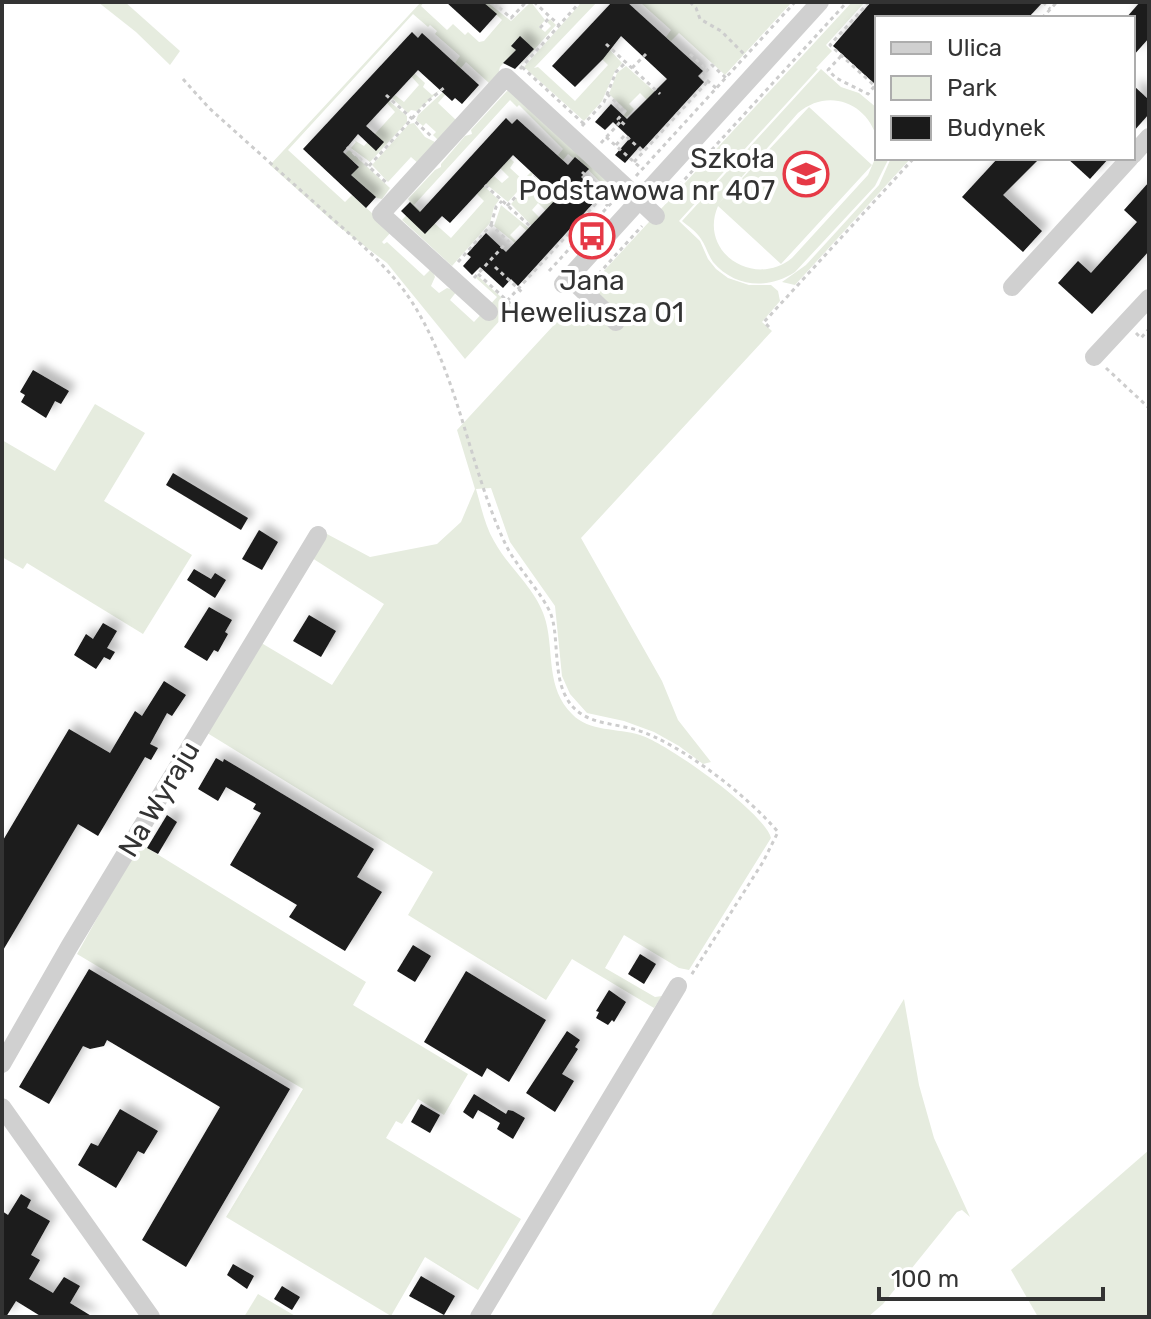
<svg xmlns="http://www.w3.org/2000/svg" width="1151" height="1319" viewBox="0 0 1151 1319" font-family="Rubik,sans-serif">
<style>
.green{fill:#e6ecdf}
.building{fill:#1a1a1a;filter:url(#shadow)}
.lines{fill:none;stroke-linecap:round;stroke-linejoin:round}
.path{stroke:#cdcdcd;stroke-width:3;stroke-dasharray:4 4;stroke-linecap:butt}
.minor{stroke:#d0d0d0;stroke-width:18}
.labels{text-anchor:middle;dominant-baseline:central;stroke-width:8;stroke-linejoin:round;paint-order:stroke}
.poi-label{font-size:28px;fill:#333;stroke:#fff;text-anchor:end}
.street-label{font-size:28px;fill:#333;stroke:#fff}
</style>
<defs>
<filter id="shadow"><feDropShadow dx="7" dy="-7" stdDeviation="4" flood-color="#0004"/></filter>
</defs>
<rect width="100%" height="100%" fill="#fff"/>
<!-- green -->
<g class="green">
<polygon points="98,2 125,2 180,51 170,65 136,32"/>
<polygon points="421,2 424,2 421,6 447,30 453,24 465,35 468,32 479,42 484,41 502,20 485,4 487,2 511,21 531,2 545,20 539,27 545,32 551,26 547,22 550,19 556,25 514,73 534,49 519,37 512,45 516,50 500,67 498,75 440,142 433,135 436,132 426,123 423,126 416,120 418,115 443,92 445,95 438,103 456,120 489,83 466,62 461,68 455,63 460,56 435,34 437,31 430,25 428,27 413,14 288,150 345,202 352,195 392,231 382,242 384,244 387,242 424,276 432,268 435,277 431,286 439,293 447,288 457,291 450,300 474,322 497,297 476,278 478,276 512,307 465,359 387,263 338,226 270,165"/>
<polygon points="582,2 597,2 534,68 538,67 575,101 608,65 601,58 609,49 622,63 615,71 602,101 584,121 524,67"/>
<polygon points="644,2 792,2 725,75 679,33 671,41 666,37 671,30 642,4"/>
<path d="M852,2H865L826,45L832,51L816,68L818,69L679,221L700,241L708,259L716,269L728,278L749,285H771L778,291L780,301L762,322L772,331L581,538L662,681L678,720L711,762L703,764L679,746L654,732L624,721L587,713L570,694L562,676L555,606L510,542L491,488L476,489C481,506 485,526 494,541C509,569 538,590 546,622C554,654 546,688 572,714C589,732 618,728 640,735C667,743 765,813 771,838L689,970L679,968L624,935L605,968L655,997L662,996L654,1008L572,959L546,1000L408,915L433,872L204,731L258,641L332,685L384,604L312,558L327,534L370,557L437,544L461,522L475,489L457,430Z"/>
<polygon points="626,66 655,92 647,100 640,93 629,104 634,109 626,118 621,119 627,111 609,94 617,73"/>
<path d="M821,69L841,87L859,93L877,108V139C868,103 828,87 798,113L718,204L809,107L872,165L781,264L718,206C698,252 754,289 792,258L868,175L877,154V158H889L875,186L795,272C768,290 734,287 713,262C708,255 706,246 701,239C697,232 688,226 682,221Z"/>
<polygon points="413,72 425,83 423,87 432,95 440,90 417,111 411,110 408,113 392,98 395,95 404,102 419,85 410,75"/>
<polygon points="507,91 514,93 621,190 617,194 602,181 600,182 576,157 574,159 568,154 563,160 558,155 563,149 519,105 517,107 510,100 414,205 451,238 484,201 477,194 484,186 499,200 494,207 490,223 452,266 402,220 414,207 408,199 435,170 441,167 441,164 465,136 472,134 471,130"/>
<polygon points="389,101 407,116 407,122 370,162 351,148 356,142 354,140 364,146 395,112 387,103"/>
<polygon points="414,123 425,137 435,142 419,164 411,157 388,182 372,165 409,124"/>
<polygon points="349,150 390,188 382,199 377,198 351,175 359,166 345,154"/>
<polygon points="509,157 514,162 510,168 523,180 531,172 533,174 508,202 486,184 494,176 502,183 509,177 500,168"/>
<polygon points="891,158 911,158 795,285 782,282 806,265 879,185"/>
<polygon points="536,177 538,179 531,187 546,201 551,196 557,201 546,211 538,203 532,210 540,218 532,226 511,204"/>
<polygon points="501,205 530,229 527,231 520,225 510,235 516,241 515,243 494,226"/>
<polygon points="95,404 145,433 104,501 192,555 143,634 27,563 23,569 2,557 2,440 55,471"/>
<polygon points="139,843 366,982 353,1005 468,1074 444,1115 418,1099 402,1124 396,1121 386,1138 521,1219 478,1290 425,1257 391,1316 226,1217 303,1089 77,954"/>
<polygon points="904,999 919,1085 934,1138 970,1217 962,1210 957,1212 883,1304 868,1317 710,1317"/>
<polygon points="1149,1150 1149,1317 1038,1317 1011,1270"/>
<polygon points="258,1294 297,1317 244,1317"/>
</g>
<!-- building -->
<g class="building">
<polygon points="446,2 483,2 497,14 480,33"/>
<polygon points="612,2 627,2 703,71 698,76 704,82 643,149 640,146 625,163 615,155 630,138 613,122 605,130 595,122 611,104 627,119 667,79 621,36 603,59 575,87 552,66"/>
<polygon points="871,2 1043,2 1028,18 877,18 877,86 833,46"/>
<polygon points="1140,2 1149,2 1149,38 1133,56 1133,18 1126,18"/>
<polygon points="412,32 418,38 422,33 479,85 462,104 455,98 452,101 418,70 366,126 384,142 376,151 358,134 343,152 359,167 351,175 376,197 366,208 303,149"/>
<polygon points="520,36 534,49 515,69 503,63 516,50 511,46"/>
<polygon points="1133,85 1149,100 1149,114 1133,132"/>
<polygon points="506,118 512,124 517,119 568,165 575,157 589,169 581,177 594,190 590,195 596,200 518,286 511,279 503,288 480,267 472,275 463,266 471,257 467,254 486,233 506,252 558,197 513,155 450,223 442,216 425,234 401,211 410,202 420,212"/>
<polygon points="998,158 1040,158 1003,195 1042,231 1023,252 962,197"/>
<polygon points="1067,158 1109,158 1090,179"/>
<polygon points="1149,182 1149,251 1092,314 1058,283 1078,261 1091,273 1137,222 1124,210"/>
<polygon points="33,370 69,391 61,404 55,401 46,418 21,402 25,395 20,392"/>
<polygon points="173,473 248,518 241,530 166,485"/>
<polygon points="259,530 278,542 262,570 242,559"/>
<polygon points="194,569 211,579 215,573 226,580 215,598 187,580"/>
<polygon points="209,607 232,620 225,632 228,634 218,652 214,650 207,661 184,647"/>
<polygon points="309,615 336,631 321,657 293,641"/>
<polygon points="103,623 117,631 107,648 115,652 110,660 104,657 96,669 74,655 86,634 93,639"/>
<polygon points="164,681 186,695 172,716 167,713 150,744 158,748 151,760 145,757 98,836 78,824 2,952 2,842 69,729 110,753 135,711 142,716"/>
<polygon points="216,758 223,762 224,759 251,775 374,849 357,877 382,892 345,951 289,917 297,905 230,865 261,813 253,809 256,804 226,787 218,801 198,789"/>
<polygon points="167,815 177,822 158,854 147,848"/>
<polygon points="413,945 431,956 415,982 397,971"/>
<polygon points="640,954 656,964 644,984 628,974"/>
<polygon points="89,969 290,1089 186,1267 142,1240 220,1107 107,1040 104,1046 90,1049 83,1046 49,1104 19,1087"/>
<polygon points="466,971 546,1020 509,1082 487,1068 482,1077 424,1042"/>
<polygon points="609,990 626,1002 614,1022 612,1020 608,1025 596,1018 599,1012 596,1011"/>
<polygon points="567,1031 580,1040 575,1047 578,1049 562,1074 574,1081 555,1112 526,1093"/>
<polygon points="474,1094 506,1114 508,1110 513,1111 525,1118 513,1139 497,1129 500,1123 478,1110 473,1119 463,1112"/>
<polygon points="421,1104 440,1115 430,1133 411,1122"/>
<polygon points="120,1109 158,1131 144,1154 138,1151 116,1188 78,1165 91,1143 98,1146"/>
<polygon points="21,1194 31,1200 27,1208 50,1221 31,1255 40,1260 29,1279 53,1293 64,1277 80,1286 70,1303 93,1317 42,1317 16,1301 6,1317 2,1317 2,1211 8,1215"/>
<polygon points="233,1264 254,1276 247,1289 227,1275"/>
<polygon points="421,1276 455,1296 444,1315 409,1296"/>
<polygon points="282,1286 300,1297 292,1310 274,1299"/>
</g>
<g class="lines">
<!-- path -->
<g class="path">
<polyline points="493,2 511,18 526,2"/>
<polyline points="534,2 559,25"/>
<polyline points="690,2 696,8 700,19 721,31 746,56"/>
<polyline points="869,2 830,45 877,88"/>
<polyline points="1043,2 1050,9"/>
<polyline points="1042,18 1057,2"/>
<polyline points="540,28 550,17"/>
<polyline points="606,44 660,94"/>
<polyline points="690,54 708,70"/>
<polyline points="841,56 828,70 836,78 868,94 877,83"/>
<polyline points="522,67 584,124"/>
<polyline points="632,68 646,54"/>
<polyline points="520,69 580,2"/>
<path d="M183,79L209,108C248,143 287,178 326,213C356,240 387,265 410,299C458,372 468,463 504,541C515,566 538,587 550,612C559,632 553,671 565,695C579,725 611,722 637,730C681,744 748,796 778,832L763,862L690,977"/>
<polyline points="716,88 702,76 712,65 726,78"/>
<polyline points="607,94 625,111 618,119 625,125"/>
<polyline points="386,95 431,136"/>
<polyline points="582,126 604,102 616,72 626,62"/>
<polyline points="606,137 642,169"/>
<polyline points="601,143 621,121"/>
<polyline points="616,145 625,135 643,152"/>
<polyline points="347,147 387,183"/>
<polyline points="634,162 708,81"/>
<polyline points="369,166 427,102 445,87"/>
<polyline points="582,172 600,188"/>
<polyline points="636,176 795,2"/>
<polyline points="485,185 531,227"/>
<polyline points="601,187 595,194 608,206"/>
<polyline points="663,203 847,2"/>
<polyline points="507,206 535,176"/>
<polyline points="491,225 496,207 502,201"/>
<polyline points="458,262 491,225 508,241"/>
<polyline points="495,267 524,294"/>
<polyline points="549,271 614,200"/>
<polyline points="478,274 513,306"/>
<polyline points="474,278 508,241 512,245"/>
<polyline points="593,280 642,226"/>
<polyline points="507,301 600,199"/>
<polyline points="769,327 764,322 914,158"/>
<polyline points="1136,333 1141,338 1149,329"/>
<polyline points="1106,368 1149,408"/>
</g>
<!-- minor -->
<g class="minor">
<polyline points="1133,155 1149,137"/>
<polyline points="639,200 656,216"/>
<polyline points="569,277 616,322"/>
<polyline points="563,284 820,2"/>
<polyline points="1012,287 1130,158"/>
<polyline points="489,312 381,214 506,77 640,200"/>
<polyline points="1094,357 1149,298"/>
<polyline points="2,1064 69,947 318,535"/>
<polyline points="2,1107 151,1317"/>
<polyline points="479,1317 678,986"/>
</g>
</g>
<!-- icons -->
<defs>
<g id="school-ring" transform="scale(2.3)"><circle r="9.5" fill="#fff" stroke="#e63946" stroke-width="1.5"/><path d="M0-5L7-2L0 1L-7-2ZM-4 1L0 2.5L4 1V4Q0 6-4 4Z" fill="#e63946"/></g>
<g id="bus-ring" transform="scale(2.3)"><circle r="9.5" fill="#fff" stroke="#e63946" stroke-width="1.5"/><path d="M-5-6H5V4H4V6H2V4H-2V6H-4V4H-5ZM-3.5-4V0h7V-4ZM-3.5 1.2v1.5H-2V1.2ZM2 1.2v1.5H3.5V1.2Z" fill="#e63946"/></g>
</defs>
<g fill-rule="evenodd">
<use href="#school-ring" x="806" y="174"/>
<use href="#bus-ring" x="592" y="236"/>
</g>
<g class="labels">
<!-- poi labels -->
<g class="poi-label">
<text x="775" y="158">Szkoła<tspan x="775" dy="32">Podstawowa nr 407</tspan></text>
<text x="592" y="280" text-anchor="middle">Jana<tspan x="592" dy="32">Heweliusza 01</tspan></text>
</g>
<!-- street labels -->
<g class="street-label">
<text transform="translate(159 799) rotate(-59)">Na Wyraju</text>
</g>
</g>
<!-- border -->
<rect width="1151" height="1319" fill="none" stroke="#333333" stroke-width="8"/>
<!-- legend -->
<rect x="875" y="16" width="260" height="144" fill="#ffffff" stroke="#adadad" stroke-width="2"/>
<rect x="891" y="42" width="40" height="12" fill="#d0d0d0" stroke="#adadad" stroke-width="2"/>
<text x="947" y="56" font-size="24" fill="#333333">Ulica</text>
<rect x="891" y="76" width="40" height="24" fill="#e6ecdf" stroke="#adadad" stroke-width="2"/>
<text x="947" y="96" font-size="24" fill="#333333">Park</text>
<rect x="891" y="116" width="40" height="24" fill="#1a1a1a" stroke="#adadad" stroke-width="2"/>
<text x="947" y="136" font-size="24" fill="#333333">Budynek</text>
<!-- scale -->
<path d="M879 1287v12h224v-12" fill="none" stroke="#333333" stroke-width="4"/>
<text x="891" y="1287" font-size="24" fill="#333333" stroke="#ffffff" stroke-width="6" paint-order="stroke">100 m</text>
</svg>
